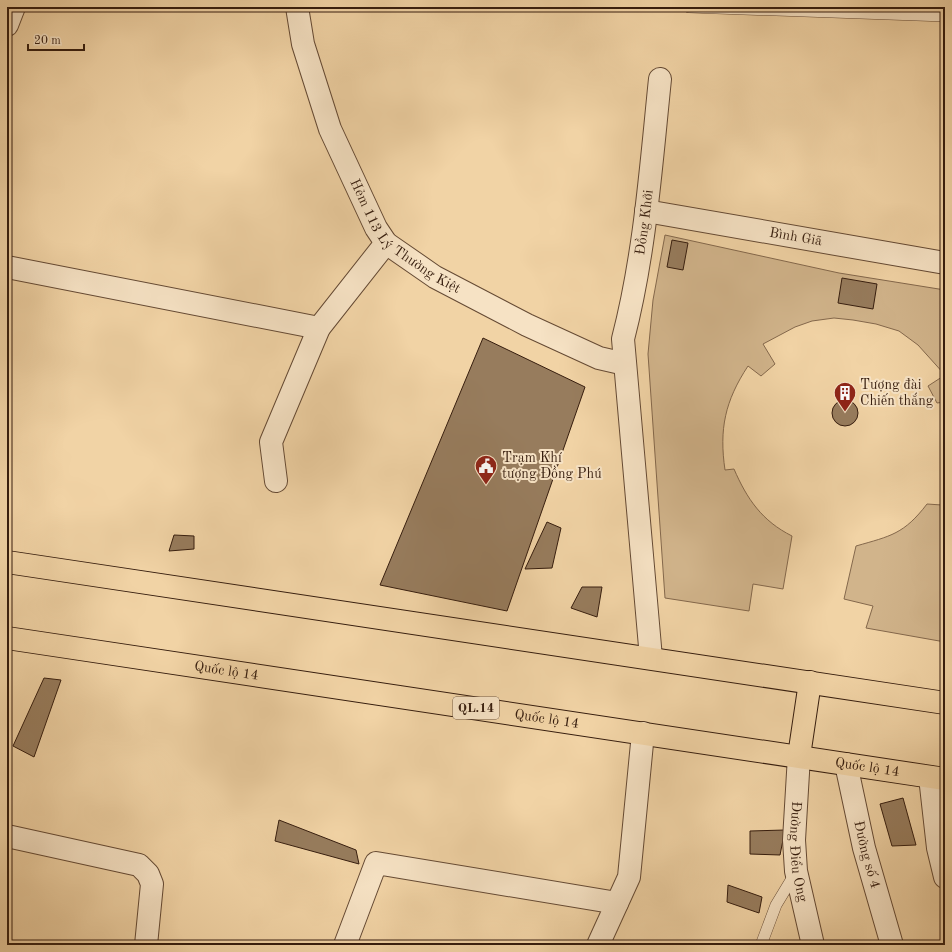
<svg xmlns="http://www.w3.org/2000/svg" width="952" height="952" viewBox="0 0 952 952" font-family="'Old Standard TT',serif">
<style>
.green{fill:#d1b48b;stroke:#84684c}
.building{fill:#977c5d;stroke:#361d0e}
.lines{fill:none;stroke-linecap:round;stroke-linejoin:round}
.lane-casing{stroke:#654a34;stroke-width:12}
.street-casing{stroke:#654a34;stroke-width:24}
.highway-casing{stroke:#361d0e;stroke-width:24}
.lane{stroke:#f6e2c4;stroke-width:11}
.street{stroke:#f6e2c4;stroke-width:22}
.highway{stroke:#f1d3a5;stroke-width:22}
.labels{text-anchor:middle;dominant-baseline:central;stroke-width:4;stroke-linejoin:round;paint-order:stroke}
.shield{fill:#f6e2c4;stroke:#705845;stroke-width:1}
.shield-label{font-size:13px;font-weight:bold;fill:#361d0e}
.street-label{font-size:14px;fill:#361d0e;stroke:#f6e2c4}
.poi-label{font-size:14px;fill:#361d0e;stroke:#f6e2c4;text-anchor:start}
</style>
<rect width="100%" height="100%" fill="#f1d3a5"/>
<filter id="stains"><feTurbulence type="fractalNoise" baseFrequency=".005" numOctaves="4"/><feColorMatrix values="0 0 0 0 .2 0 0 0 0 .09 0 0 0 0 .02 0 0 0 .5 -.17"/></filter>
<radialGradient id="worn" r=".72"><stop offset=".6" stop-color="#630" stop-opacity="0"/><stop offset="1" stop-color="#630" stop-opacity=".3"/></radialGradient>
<!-- green -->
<g class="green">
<path d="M665,235L839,273L945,290V402L937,403L928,386L945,375L918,345L899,331L876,324L853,320L834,318L812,321L795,327L763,344L775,364L761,376L748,366C725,401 719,429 725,470L734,469C747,499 762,521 792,536L783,589L753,584L749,611L665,598L648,354L653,300Z"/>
<path d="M945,499V642L866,628L873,606L844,599L856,546C891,536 904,534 927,504L942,505Z"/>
</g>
<!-- building -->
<g class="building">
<polygon points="672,240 688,243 683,270 667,267"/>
<polygon points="842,278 877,284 873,309 838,303"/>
<polygon points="483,338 585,387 507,611 380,585"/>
<circle cx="845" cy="413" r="13"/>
<polygon points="547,522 561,528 552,568 525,569"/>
<polygon points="174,535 194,536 194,549 169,551"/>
<polygon points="582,587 602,587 597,617 571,608"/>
<polygon points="44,678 61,680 34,757 13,746"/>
<polygon points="903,798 916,845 892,846 880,804"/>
<polygon points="279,820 356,850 359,864 275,841"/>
<polygon points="785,830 780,855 750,854 750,831"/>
<polygon points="728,885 762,897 759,913 727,902"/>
</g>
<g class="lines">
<!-- lane casing -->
<g class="lane-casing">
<g id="lane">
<polyline points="689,7 945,16"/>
<polyline points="761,945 776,905 796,872"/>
</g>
</g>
<!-- street casing -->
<g class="street-casing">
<g id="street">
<path id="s1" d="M297,7L303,44L330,129L376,228L386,243L435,277L527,325L599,358L625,364"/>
<polyline points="7,25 14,7"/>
<path id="s2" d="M646,211L945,263"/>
<polyline points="7,267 319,328"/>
<polyline points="276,481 271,442 319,328 386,243"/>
<path id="s3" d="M651,658L623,339C645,254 651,166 660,79"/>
<path id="s4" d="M799,756L794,840L796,871L813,945"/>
<path id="s5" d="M846,764L864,848L892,945"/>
<polyline points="930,777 938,848 945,877"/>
<polyline points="7,836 139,865 148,874 152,884 146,945"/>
<polyline points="345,945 376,863 617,903"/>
<polyline points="598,945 629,877 643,733"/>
</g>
</g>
<!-- highway casing -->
<g class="highway-casing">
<g id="highway">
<polyline points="7,562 945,703"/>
<path id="s6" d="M7,638L945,779"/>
<polyline points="799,756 810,682"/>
</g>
</g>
<!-- lane -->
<use href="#lane" class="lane"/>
<!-- street -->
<use href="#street" class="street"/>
<!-- highway -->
<use href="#highway" class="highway"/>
</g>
<!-- icons -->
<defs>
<g id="building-pin" transform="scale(1.15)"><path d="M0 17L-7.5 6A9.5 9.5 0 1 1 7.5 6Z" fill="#8f2418" stroke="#f6e2c4"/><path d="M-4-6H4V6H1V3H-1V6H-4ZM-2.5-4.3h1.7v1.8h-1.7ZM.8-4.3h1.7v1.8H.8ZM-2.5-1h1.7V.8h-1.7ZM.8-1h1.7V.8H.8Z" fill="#fff"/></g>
<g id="civic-pin" transform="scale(1.15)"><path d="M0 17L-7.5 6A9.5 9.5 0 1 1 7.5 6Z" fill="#8f2418" stroke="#f6e2c4"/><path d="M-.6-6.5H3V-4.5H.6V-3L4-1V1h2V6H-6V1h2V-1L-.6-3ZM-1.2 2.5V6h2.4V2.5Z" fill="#fff"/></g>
</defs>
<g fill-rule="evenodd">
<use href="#building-pin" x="845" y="393"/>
<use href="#civic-pin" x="486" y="466"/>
</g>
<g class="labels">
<!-- shield labels -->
<rect class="shield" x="453" y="697" width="46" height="22" rx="3"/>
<g class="shield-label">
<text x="476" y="708">QL.14</text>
</g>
<!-- street labels -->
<g class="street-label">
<text stroke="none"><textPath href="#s3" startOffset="439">Đồng Khởi</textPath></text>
<text stroke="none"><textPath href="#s1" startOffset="262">Hẻm 113 Lý Thường Kiệt</textPath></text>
<text stroke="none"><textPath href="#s2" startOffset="152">Bình Giã</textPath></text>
<text stroke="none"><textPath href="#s6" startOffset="222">Quốc lộ 14</textPath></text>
<text stroke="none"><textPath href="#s6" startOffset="546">Quốc lộ 14</textPath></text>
<text stroke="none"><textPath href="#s6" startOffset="870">Quốc lộ 14</textPath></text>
<text stroke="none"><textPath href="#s4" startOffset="96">Đường Điểu Ong</textPath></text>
<text stroke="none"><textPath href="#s5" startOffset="93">Đường số 4</textPath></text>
</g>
<!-- poi labels -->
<g class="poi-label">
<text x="860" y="385">Tượng đài<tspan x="860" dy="16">Chiến thắng</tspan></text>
<text x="502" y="458">Trạm Khí<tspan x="502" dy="16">tượng Đồng Phú</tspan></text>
</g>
</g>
<!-- margin -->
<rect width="952" height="952" fill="none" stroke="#f1d3a5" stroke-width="24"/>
<rect x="8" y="8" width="936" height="936" fill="none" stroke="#361d0e" stroke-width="2"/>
<rect x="12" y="12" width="928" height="928" fill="none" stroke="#361d0e"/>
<!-- scale -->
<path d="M28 44v6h56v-6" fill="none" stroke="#361d0e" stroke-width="2"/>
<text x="34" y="44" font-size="12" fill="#361d0e" stroke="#f6e2c4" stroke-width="3" paint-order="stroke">20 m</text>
<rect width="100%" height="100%" filter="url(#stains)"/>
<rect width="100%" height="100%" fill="url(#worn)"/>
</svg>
